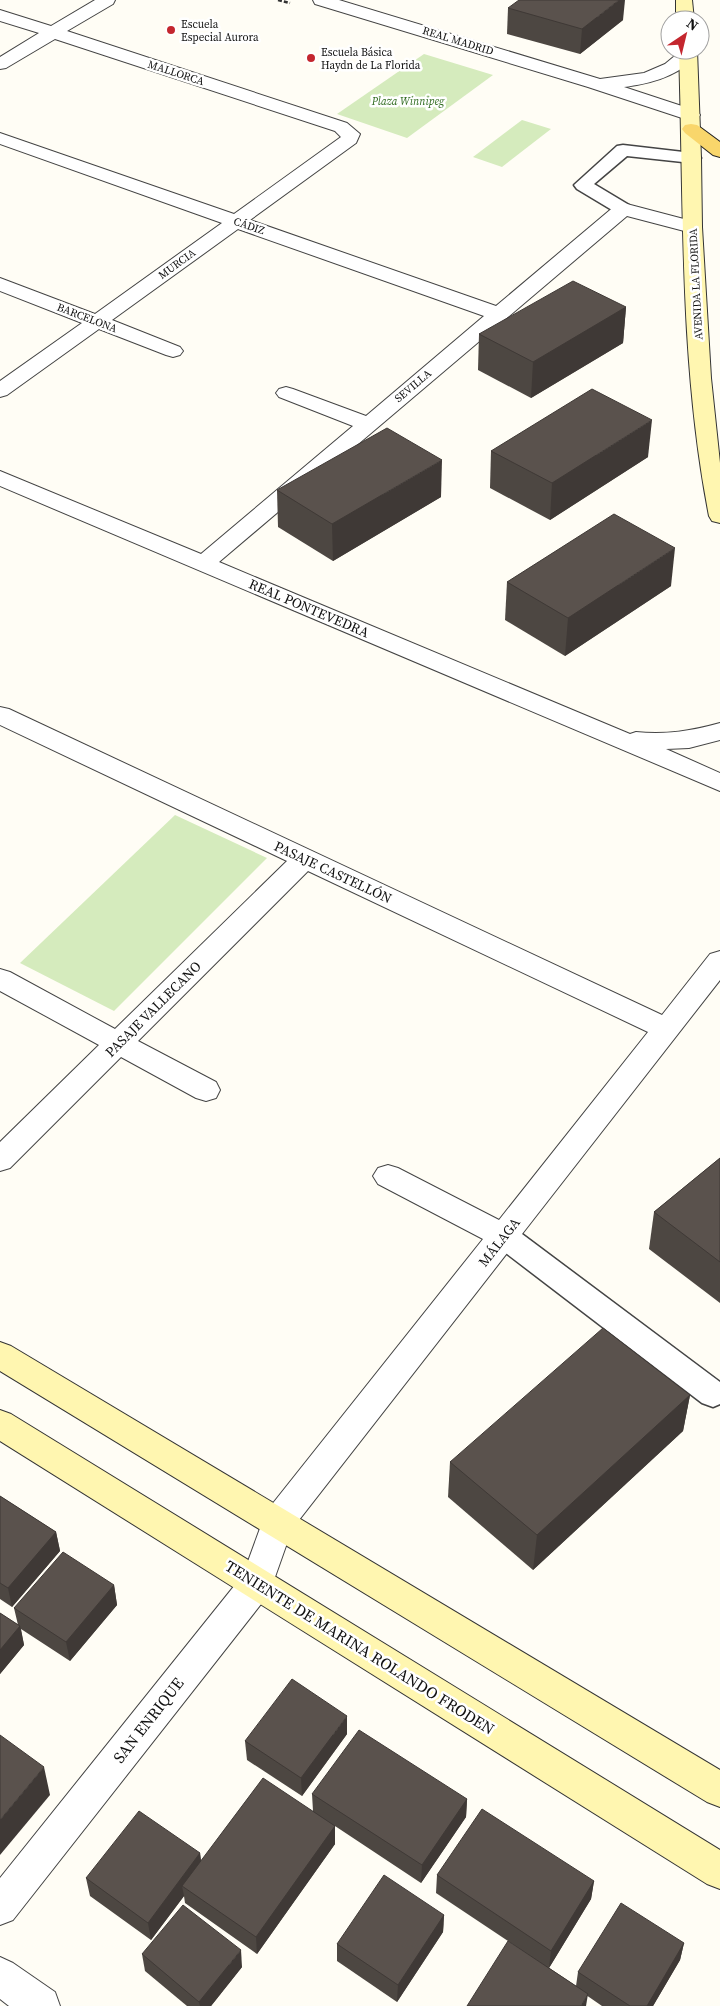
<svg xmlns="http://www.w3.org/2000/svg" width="720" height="2006" viewBox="0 0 720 2006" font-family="'Source Serif 4',serif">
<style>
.green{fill:#d5ebbd}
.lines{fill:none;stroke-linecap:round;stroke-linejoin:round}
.lane-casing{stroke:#444;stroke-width:3}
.street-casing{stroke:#444;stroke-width:2}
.secondary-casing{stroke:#333;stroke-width:2}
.primary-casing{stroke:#222;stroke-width:2}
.path{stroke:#333;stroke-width:2.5;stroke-dasharray:4 2;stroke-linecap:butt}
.lane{fill:#fff;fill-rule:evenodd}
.street{fill:#fff;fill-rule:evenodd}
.secondary{fill:#fff6b0;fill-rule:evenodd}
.primary{fill:#f9d66b;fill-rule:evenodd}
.wall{fill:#4d4742}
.shaded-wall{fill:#3f3936}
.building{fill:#5a524d;stroke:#3f3936}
.poi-dot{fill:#c4262e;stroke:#fff;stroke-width:2}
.labels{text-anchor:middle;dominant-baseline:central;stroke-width:5;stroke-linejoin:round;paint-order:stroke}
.far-poi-label{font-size:11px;fill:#111;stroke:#fff;text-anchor:start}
.far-street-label{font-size:11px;fill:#111;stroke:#fff}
.far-park-label{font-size:11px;font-style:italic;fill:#2f6b1f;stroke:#fff}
.street-label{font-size:14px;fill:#111;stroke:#fff}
.near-street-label{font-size:16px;fill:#111;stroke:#fff}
</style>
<rect width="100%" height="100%" fill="#fffdf5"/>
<!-- green -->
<g class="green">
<polygon points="424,54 493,75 407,138 337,114"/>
<polygon points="522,120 551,129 502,167 473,157"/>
<polygon points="175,815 267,858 114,1011 20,963"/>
</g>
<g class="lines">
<!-- lane casing -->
<g class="lane-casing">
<g id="lane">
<polygon points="623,145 692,153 698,154 701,158 698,162 692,163 627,156 594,184 629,205 632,209 629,213 623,214 617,213 577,189 574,185 617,146"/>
<polygon points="504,1225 514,1228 720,1382 720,1404 713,1407 702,1403 494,1244 490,1236 494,1228"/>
</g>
</g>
<!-- street casing -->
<g class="street-casing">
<g id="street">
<path d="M95,0H115L113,4L67,31L347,123L360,134L356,143L250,220L496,306L616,205L623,203L699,223L702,227L699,231L692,233L627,216L219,562L630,734L636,732C666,735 691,731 720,723V740L689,748L666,749L720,773V791L0,486V471L201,554L353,426L279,397L276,393L279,389L286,387L293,389L366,416L484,316L238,229L112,320L180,347L183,351L180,355L173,357L166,355L99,329L7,395L0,397V381L82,323L0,291V278L95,314L222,223L0,144V133L234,214L341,137L335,131L55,39L6,68L0,69V57L39,33L0,21V10L51,26Z"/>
<path d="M313,0H339L600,79L644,73L665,64L682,50H694L697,54C681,76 649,84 624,87L697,111L700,115L697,119L691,120L685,119L588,87L315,4Z"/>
<polygon points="0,707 9,709 662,1015 710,954 720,951 720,980 292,1529 269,1594 13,1920 0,1925 0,1878 243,1575 266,1512 483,1239 378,1184 373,1176 378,1168 388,1165 398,1168 499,1220 648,1032 308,871 138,1041 216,1082 220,1090 216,1098 206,1101 196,1098 121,1057 10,1168 0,1171 0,1142 99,1045 0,991 0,969 10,972 115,1029 287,861 0,725"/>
<polygon points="0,1957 13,1963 55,1992 60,2006 9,2006 0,1999"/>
</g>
</g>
<!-- secondary casing -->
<g class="secondary-casing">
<g id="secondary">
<polygon points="676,0 692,0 694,20 676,20"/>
<path d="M679,50H697L701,158L702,227L711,378L720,463V523L712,521L709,516C679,363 684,205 679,50Z"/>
<polygon points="0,1342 11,1346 720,1770 720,1807 707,1802 0,1371"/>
<polygon points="0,1410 11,1414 720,1850 720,1889 707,1884 0,1441"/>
</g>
</g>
<!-- primary casing -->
<g class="primary-casing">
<polygon id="primary" points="691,124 697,125 720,142 720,157 713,155 685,133 682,129 685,125"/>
</g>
<!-- path -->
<polyline class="path" points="278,0 290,3"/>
<!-- lane -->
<use href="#lane" class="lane"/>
<!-- street -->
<use href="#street" class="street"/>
<!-- secondary -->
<use href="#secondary" class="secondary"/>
<!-- primary -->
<use href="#primary" class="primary"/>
</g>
<!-- wall -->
<g class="wall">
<polygon points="508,8 623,20 580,54 507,34"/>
<polygon points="626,307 623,343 531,398 478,370 479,334"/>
<polygon points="491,451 648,457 550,520 490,488"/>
<polygon points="277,490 441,497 333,561 278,527"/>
<polygon points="507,582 671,586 565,656 505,620"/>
<polygon points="720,1158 720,1303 649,1249 654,1212"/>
<polygon points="690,1395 683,1431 533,1570 448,1497 450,1462"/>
<polygon points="0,1496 56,1532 60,1551 12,1607 0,1599"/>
<polygon points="114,1585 117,1605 70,1661 21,1629 24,1645 0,1674 0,1613 18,1625 14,1608"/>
<polygon points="347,1734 302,1796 247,1760 245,1741"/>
<polygon points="312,1794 467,1799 466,1817 421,1883 335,1826 335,1844 257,1954 185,1903 184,1896 151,1940 90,1896 86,1878 200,1853 201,1861 313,1811"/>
<polygon points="437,1875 594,1881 591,1899 549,1968 576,1986 578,1972 684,1943 680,1960 653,2006 602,2006 508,1941 436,1893"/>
<polygon points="444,1915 443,1932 397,2002 337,1961 337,1944"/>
<polygon points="142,1954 242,1967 211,2006 187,2006 145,1971"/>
</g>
<!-- shaded-wall -->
<g class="shaded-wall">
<polygon points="619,0 625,0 623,20 580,54 582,29"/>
<polygon points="626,307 623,343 531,398 533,362"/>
<polygon points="652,420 648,457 550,520 552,483"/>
<polygon points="442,460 441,497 333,561 332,524"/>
<polygon points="675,548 671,586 565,656 568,618"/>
<polygon points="690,1395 683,1431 533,1570 537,1535"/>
<polygon points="56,1532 60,1551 12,1607 8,1588"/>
<polygon points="114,1585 117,1605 70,1661 66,1642"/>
<polygon points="20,1626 24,1645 0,1674 0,1650"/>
<polygon points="347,1716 347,1734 302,1796 301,1778"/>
<polygon points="44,1767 50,1795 0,1855 0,1820"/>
<polygon points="467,1799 466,1817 421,1883 422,1865"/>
<polygon points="335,1826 335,1844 257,1954 256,1937"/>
<polygon points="200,1853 202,1870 182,1886 184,1896 151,1940 148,1923"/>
<polygon points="594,1881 591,1899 549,1968 551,1951"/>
<polygon points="444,1915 443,1932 397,2002 398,1985"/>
<polygon points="684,1943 680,1960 653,2006 647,2006"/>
<polygon points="241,1950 242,1967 211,2006 200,2006 199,2002"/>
<polygon points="588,1994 586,2006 581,2006"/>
</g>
<!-- building -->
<g class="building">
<polygon points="519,0 619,0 582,29 508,8"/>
<polygon points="573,281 626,307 533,362 479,334"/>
<polygon points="592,389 652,420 552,483 491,451"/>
<polygon points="387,428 442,460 332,524 277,490"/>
<polygon points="614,514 675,548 568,618 507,582"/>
<polygon points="720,1158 720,1262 654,1212"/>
<polygon points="603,1328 690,1395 537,1535 450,1462"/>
<polygon points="0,1496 56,1532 8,1588 0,1583"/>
<polygon points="63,1552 114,1585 66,1642 14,1608"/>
<polygon points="0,1613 20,1626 0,1650"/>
<polygon points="292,1679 347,1716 301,1778 245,1741"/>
<polygon points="359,1730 467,1799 422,1865 312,1794"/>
<polygon points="0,1735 44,1767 0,1820"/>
<polygon points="263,1778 335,1826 256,1937 182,1886"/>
<polygon points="482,1809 594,1881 551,1951 437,1875"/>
<polygon points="139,1811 200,1853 148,1923 86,1878"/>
<polygon points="384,1875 444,1915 398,1985 337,1944"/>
<polygon points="621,1903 684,1943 647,2006 630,2006 578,1972"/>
<polygon points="183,1905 241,1950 199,2002 142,1954"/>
<polygon points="508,1941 588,1994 581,2006 467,2006"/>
</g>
<!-- markers -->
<g class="poi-dot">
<circle cx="171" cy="30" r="5"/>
<circle cx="311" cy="58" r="5"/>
</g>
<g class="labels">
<!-- far-poi labels -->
<g class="far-poi-label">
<text x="181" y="24">Escuela<tspan x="181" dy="13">Especial Aurora</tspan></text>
<text x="321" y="52">Escuela Básica<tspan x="321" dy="13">Haydn de La Florida</tspan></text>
</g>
<!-- far-street labels -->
<g class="far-street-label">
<text transform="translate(458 41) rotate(17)">REAL MADRID</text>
<text transform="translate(176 73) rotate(18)">MALLORCA</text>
<text transform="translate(249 226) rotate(19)">CÁDIZ</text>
<text transform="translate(177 264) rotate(-36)">MURCIA</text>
<text transform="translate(696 284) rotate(-93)">AVENIDA LA FLORIDA</text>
<text transform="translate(87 318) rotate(21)">BARCELONA</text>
<text transform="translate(413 386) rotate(-40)">SEVILLA</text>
</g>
<!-- far-park labels -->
<g class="far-park-label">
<text x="408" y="101">Plaza Winnipeg</text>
</g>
<!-- street labels -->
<g class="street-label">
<text transform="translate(309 608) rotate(23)">REAL PONTEVEDRA</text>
<text transform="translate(333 872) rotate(25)">PASAJE CASTELLÓN</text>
<text transform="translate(153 1009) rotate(-45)">PASAJE VALLECANO</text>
<text transform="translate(499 1242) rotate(-52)">MÁLAGA</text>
</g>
<!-- near-street labels -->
<g class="near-street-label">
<text transform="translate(360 1647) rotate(32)">TENIENTE DE MARINA ROLANDO FRODEN</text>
<text transform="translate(148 1720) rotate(-52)">SAN ENRIQUE</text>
</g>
</g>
<!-- north arrow -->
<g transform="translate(685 35) rotate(35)"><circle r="24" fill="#ffffff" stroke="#a0a0a0"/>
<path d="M0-4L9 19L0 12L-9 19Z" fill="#c4262e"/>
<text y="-8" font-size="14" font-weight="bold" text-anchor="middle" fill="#111111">N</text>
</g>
</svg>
